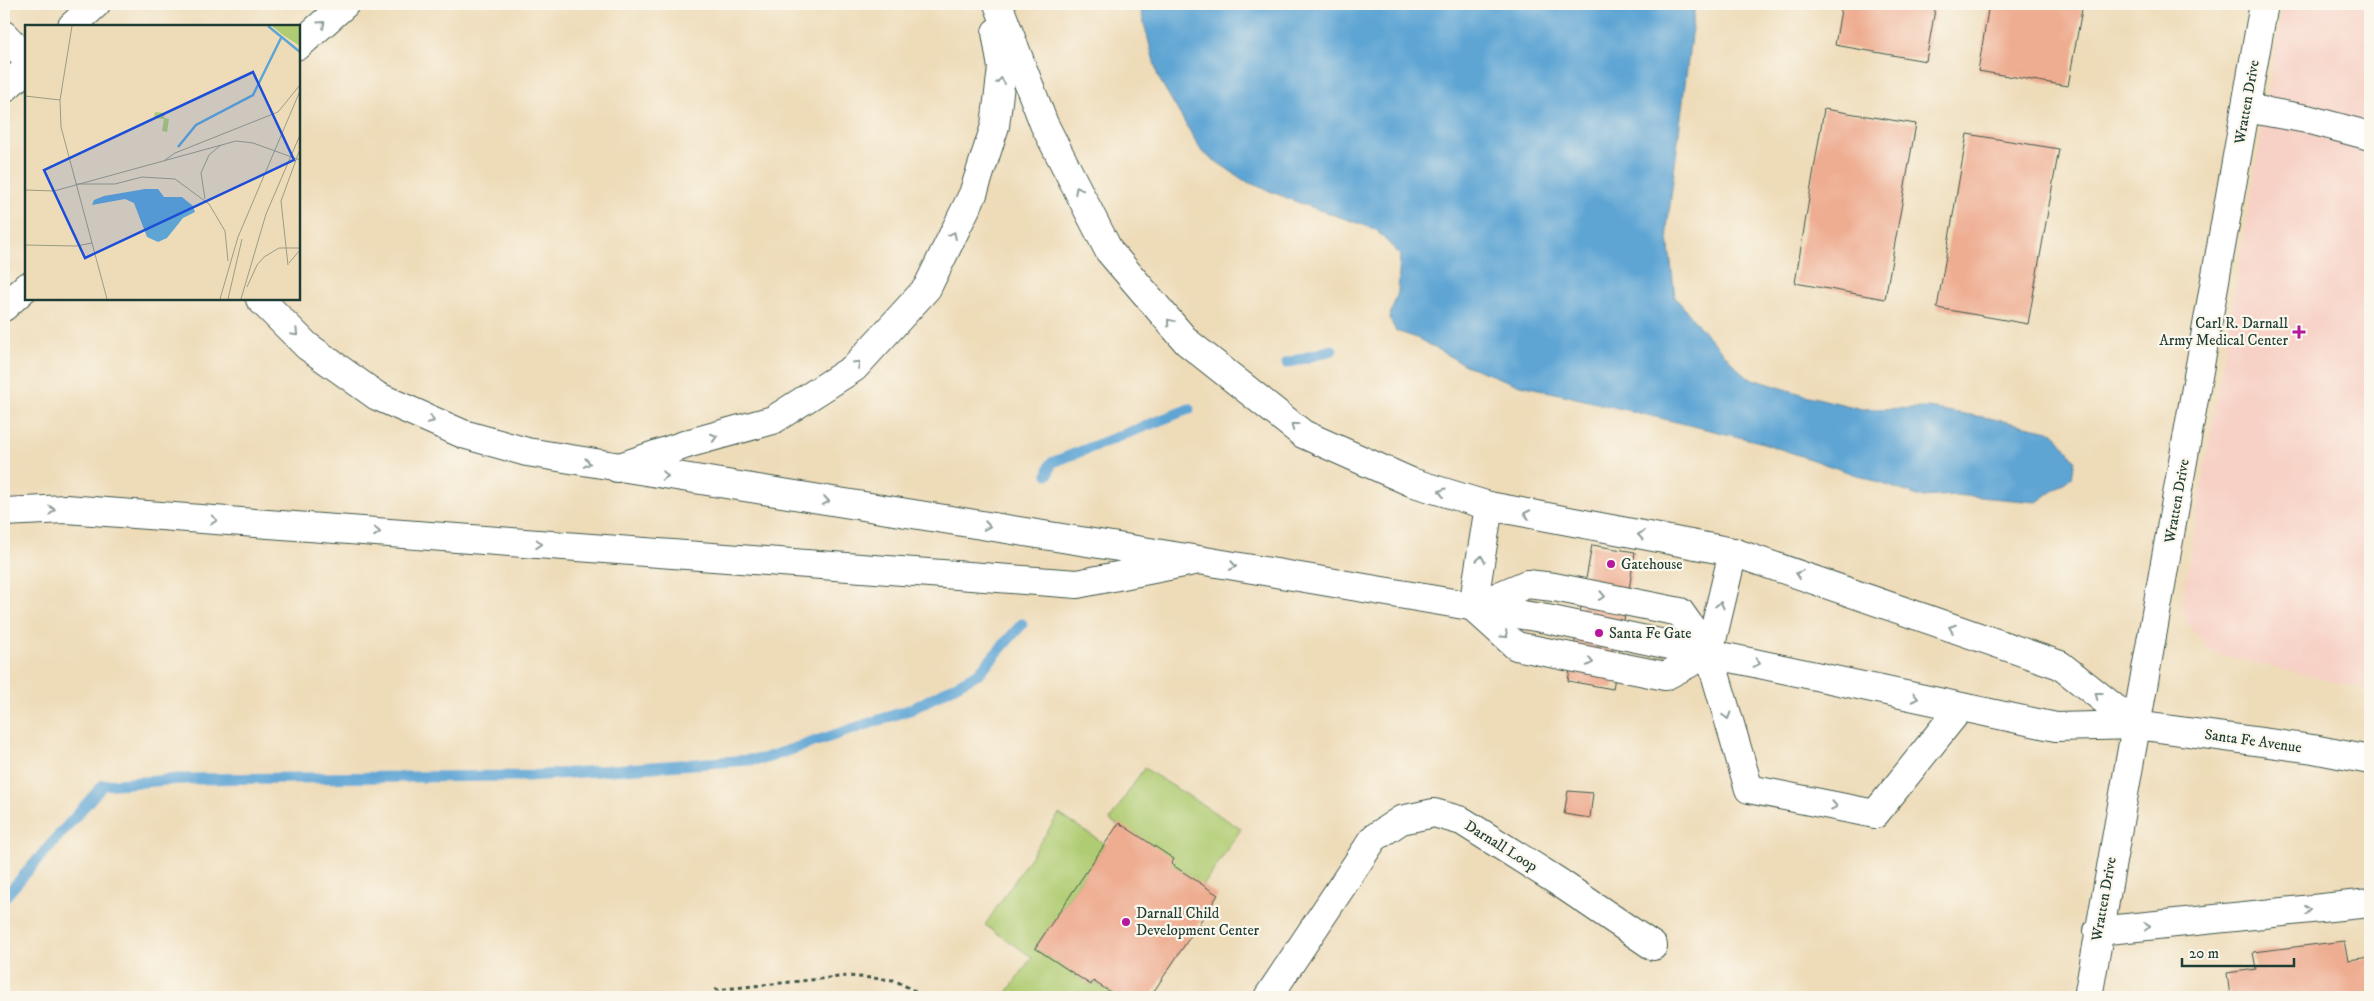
<svg xmlns="http://www.w3.org/2000/svg" width="2374" height="1001" viewBox="0 0 2374 1001" font-family="'IM FELL DW Pica',serif">
<style>
.built{fill:#f7d1c6}
.green{fill:#b0cc73;stroke:#688454}
.water{fill:#5ea5d4;stroke:#3e7184}
.lines{fill:none;stroke-linecap:round;stroke-linejoin:round}
.stream{stroke:#5ea5d4;stroke-width:11}
.building{fill:#eeac90}
.minor-casing{stroke:#3e5548;stroke-width:30}
.major-casing{stroke:#3e5548;stroke-width:30}
.path{stroke:#3e5548;stroke-width:3;stroke-dasharray:4 4;stroke-linecap:butt}
.minor{stroke:#fff;stroke-width:28}
.major{stroke:#fff;stroke-width:28}
.oneway{stroke:#8f9e9a}
.poi-dot{fill:#b5179e;stroke:#fbf7ec;stroke-width:2}
.labels{text-anchor:middle;dominant-baseline:central;stroke-width:4.5;stroke-linejoin:round;paint-order:stroke}
.street-label{font-size:15px;fill:#1f3d34;stroke:#fbf7ec}
.poi-label{font-size:15px;fill:#1f3d34;stroke:#fbf7ec;text-anchor:start}
.inset-river{fill:none;stroke:#5ea5d4;stroke-width:2.5}
.inset-road{fill:none;stroke:#9b9c84;stroke-width:1}
.view{fill:#1d4ed8;fill-opacity:0.15;stroke:#1d4ed8;stroke-width:2.5}
.inset-edge{fill:none;stroke:#1f3d34;stroke-width:2.5}
</style>
<rect width="100%" height="100%" fill="#fbf7ec"/>
<filter id="ink" filterUnits="userSpaceOnUse"><feTurbulence type="fractalNoise" baseFrequency=".02" numOctaves="2"/><feDisplacementMap in="SourceGraphic" scale="10" xChannelSelector="R" yChannelSelector="G"/><feConvolveMatrix kernelMatrix="1 2 1 2 8 2 1 2 1" color-interpolation-filters="sRGB"/></filter>
<filter id="wash" filterUnits="userSpaceOnUse"><feTurbulence type="fractalNoise" baseFrequency=".0096" numOctaves="4" result="noise"/><feDisplacementMap in="SourceGraphic" scale="20" xChannelSelector="R" yChannelSelector="G"/><feGaussianBlur stdDeviation="1.12" result="paint"/><feColorMatrix in="noise" values="0 0 0 0 0 0 0 0 0 0 0 0 0 0 0 0 0 1.4 0 .05"/><feComposite in="paint" operator="in"/></filter>
<g filter="url(#wash)">
<rect width="100%" height="100%" fill="#eedcb9"/>
<!-- built -->
<polygon class="built" points="2283,4 2370,4 2370,690 2218,654 2210,650 2187,624 2182,604"/>
<!-- green -->
<g class="green">
<polygon points="1144,768 1241,829 1203,886 1171,864 1119,824 1117,825 1110,820"/>
<polygon points="1059,814 1105,844 1035,948 1091,985 1093,981 1118,997 1004,997 1032,957 985,925"/>
</g>
<!-- water -->
<polygon class="water" points="1139,4 1695,4 1667,229 1675,297 1704,332 1746,377 1805,395 1862,409 1928,408 1989,418 2054,432 2075,460 2072,477 2037,502 1955,495 1921,497 1760,442 1513,383 1465,365 1417,338 1396,331 1389,318 1398,292 1400,255 1375,229 1302,204 1245,181 1202,152 1158,77"/>
<g class="lines">
<!-- stream -->
<g class="stream">
<polyline points="1287,363 1332,350"/>
<polyline points="1048,474 1051,463 1189,409"/>
<polyline points="4,898 103,785 181,779 529,776 763,759 912,709 979,673 1022,624"/>
</g>
</g>
<g id="blocks">
<!-- building -->
<g class="building">
<polygon points="1842,4 1936,4 1926,61 1835,45"/>
<polygon points="1989,4 2083,4 2068,86 1978,71"/>
<polygon points="1824,109 1916,124 1885,299 1795,283"/>
<polygon points="1967,134 2059,149 2028,324 1937,308"/>
<polygon points="1592,545 1635,552 1613,689 1568,681"/>
<polygon points="1568,791 1593,793 1590,818 1564,814"/>
<polygon points="1119,823 1174,859 1171,864 1218,895 1150,997 1118,997 1093,981 1091,985 1035,948"/>
<polygon points="2344,941 2348,960 2370,957 2370,997 2230,997 2227,973 2256,969 2253,952"/>
</g>
</g>
</g>
<g filter="url(#ink)">
<use href="#blocks" fill-opacity="0" stroke="#3e5548" stroke-width="1"/>
<g class="lines">
<!-- minor casing -->
<g class="minor-casing">
<g id="minor">
<polyline points="4,35 26,58"/>
<polyline points="2246,108 2307,119 2370,136"/>
<polyline points="260,299 307,346 377,396 463,434 527,452 1199,560 1547,619 2056,727 2136,725 2313,749 2370,760"/>
<polyline points="1473,607 1489,506 1733,552 2060,665 2136,725"/>
<polyline points="1473,607 1527,584 1554,587 1680,612 1709,653 1749,789 1875,814 1960,708"/>
<polyline points="1473,607 1516,646 1665,676 1709,653 1733,552"/>
<polyline points="2098,931 2370,903"/>
<polyline points="1268,997 1374,838 1401,820 1434,813 1462,821 1557,881 1653,946"/>
<polyline points="2088,997 2264,4"/>
</g>
</g>
<!-- major casing -->
<g class="major-casing">
<g id="major">
<polyline points="998,4 1044,124 1109,251 1187,342 1303,434 1411,482 1489,506"/>
<polyline points="72,26 96,4"/>
<polyline points="299,45 345,4"/>
<polyline points="4,89 26,69"/>
<polyline points="4,307 26,287"/>
<polyline points="617,468 690,443 773,420 854,368 927,288 973,194 995,126 1002,68 996,32"/>
<polyline points="4,512 66,509 1077,584 1199,560"/>
</g>
</g>
<!-- path -->
<polyline class="path" points="715,990 848,976 894,980 926,997"/>
<!-- minor -->
<use href="#minor" class="minor"/>
<!-- major -->
<use href="#major" class="major"/>
</g>
<!-- one-way arrows -->
<defs><path id="oneway-chevron" d="M-2-3.5L2.5 0L-2 3.5" fill="none" stroke-width="1.6" stroke-linecap="round" stroke-linejoin="round" transform="scale(1.25)"/></defs>
<g class="oneway">
<use href="#oneway-chevron" transform="translate(322 24) rotate(-42)"/>
<use href="#oneway-chevron" transform="translate(1001 81) rotate(-83)"/>
<use href="#oneway-chevron" transform="translate(1078 190) rotate(-117)"/>
<use href="#oneway-chevron" transform="translate(953 235) rotate(-64)"/>
<use href="#oneway-chevron" transform="translate(1170 322) rotate(-130)"/>
<use href="#oneway-chevron" transform="translate(295 333) rotate(45)"/>
<use href="#oneway-chevron" transform="translate(857 364) rotate(-44)"/>
<use href="#oneway-chevron" transform="translate(431 420) rotate(24)"/>
<use href="#oneway-chevron" transform="translate(1294 426) rotate(-142)"/>
<use href="#oneway-chevron" transform="translate(714 437) rotate(-16)"/>
<use href="#oneway-chevron" transform="translate(587 463) rotate(10)"/>
<use href="#oneway-chevron" transform="translate(665 476) rotate(9)"/>
<use href="#oneway-chevron" transform="translate(1442 492) rotate(-163)"/>
<use href="#oneway-chevron" transform="translate(826 501) rotate(9)"/>
<use href="#oneway-chevron" transform="translate(52 510) rotate(-3)"/>
<use href="#oneway-chevron" transform="translate(1527 514) rotate(-168)"/>
<use href="#oneway-chevron" transform="translate(214 520) rotate(4)"/>
<use href="#oneway-chevron" transform="translate(987 526) rotate(9)"/>
<use href="#oneway-chevron" transform="translate(377 532) rotate(4)"/>
<use href="#oneway-chevron" transform="translate(1641 535) rotate(-170)"/>
<use href="#oneway-chevron" transform="translate(539 544) rotate(4)"/>
<use href="#oneway-chevron" transform="translate(1481 559) rotate(-81)"/>
<use href="#oneway-chevron" transform="translate(1233 566) rotate(10)"/>
<use href="#oneway-chevron" transform="translate(1799 574) rotate(-161)"/>
<use href="#oneway-chevron" transform="translate(1602 596) rotate(11)"/>
<use href="#oneway-chevron" transform="translate(1720 605) rotate(-77)"/>
<use href="#oneway-chevron" transform="translate(1952 628) rotate(-160)"/>
<use href="#oneway-chevron" transform="translate(1505 635) rotate(42)"/>
<use href="#oneway-chevron" transform="translate(1590 662) rotate(11)"/>
<use href="#oneway-chevron" transform="translate(1757 663) rotate(12)"/>
<use href="#oneway-chevron" transform="translate(2098 695) rotate(-142)"/>
<use href="#oneway-chevron" transform="translate(1915 698) rotate(12)"/>
<use href="#oneway-chevron" transform="translate(1727 716) rotate(74)"/>
<use href="#oneway-chevron" transform="translate(1834 806) rotate(11)"/>
<use href="#oneway-chevron" transform="translate(2308 910) rotate(-7)"/>
<use href="#oneway-chevron" transform="translate(2147 926) rotate(-6)"/>
</g>
</g>
<!-- markers -->
<g class="poi-dot">
<path d="M2296.5 324.5h5v5h5v5h-5v5h-5v-5h-5v-5h5z"/>
<circle cx="1611" cy="564" r="5"/>
<circle cx="1599" cy="633" r="5"/>
<circle cx="1126" cy="922" r="5"/>
</g>
<g class="labels">
<!-- street labels -->
<g class="street-label">
<text transform="translate(2247 102) rotate(-80)">Wratten Drive</text>
<text transform="translate(2177 501) rotate(-80)">Wratten Drive</text>
<text transform="translate(2253 741) rotate(8)">Santa Fe Avenue</text>
<text transform="translate(1501 846) rotate(32)">Darnall Loop</text>
<text transform="translate(2104 899) rotate(-80)">Wratten Drive</text>
</g>
<!-- poi labels -->
<g class="poi-label">
<text x="2288" y="323" text-anchor="end">Carl R. Darnall<tspan x="2288" dy="17">Army Medical Center</tspan></text>
<text x="1621" y="564">Gatehouse</text>
<text x="1609" y="633">Santa Fe Gate</text>
<text x="1136" y="913">Darnall Child<tspan x="1136" dy="17">Development Center</tspan></text>
</g>
</g>
<!-- overview -->
<g transform="translate(25 25)">
<rect width="275" height="275" fill="#eedcb9"/>
<path d="M247,1H275V21L258,10ZM130,87L140,88L139,93L144,94L142,107L137,106L139,94L129,93Z" fill="#b0cc73"/>
<path d="M120,164H133L139,172H157L168,181L170,187L158,193L142,213L133,217L122,212L109,178L100,174L67,180L69,175L79,171Z" fill="#5ea5d4"/>
<path class="inset-river" d="M243,1L275,27M153,122L171,100L228,70L256,13"/>
<path class="inset-road" d="M47,1L35,75L36,102L82,274M0,71L35,75M140,135L150,128L253,87L275,60M117,152L150,154L184,179L200,206L203,236M51,159H90L117,152M0,165L29,166L211,116L228,118L275,135M180,174L176,148L184,130L196,120M0,220L51,221L67,218M264,238L275,225M263,240L256,176L275,124M222,262L232,240L239,232L254,223H275M195,274L213,212L275,66M203,274L217,214M216,274L241,189L275,110"/>
<path class="view" d="M228,47L269,135L60,233L19,145Z"/>
<rect width="275" height="275" class="inset-edge"/>
</g>
<!-- margin -->
<rect width="2374" height="1001" fill="none" stroke="#fbf7ec" stroke-width="20"/>
<!-- scale -->
<path d="M2182 958v8h112v-8" fill="none" stroke="#1f3d34" stroke-width="2.5"/>
<text x="2189" y="958" font-size="15" fill="#1f3d34" stroke="#fbf7ec" stroke-width="4" paint-order="stroke">20 m</text>
</svg>
